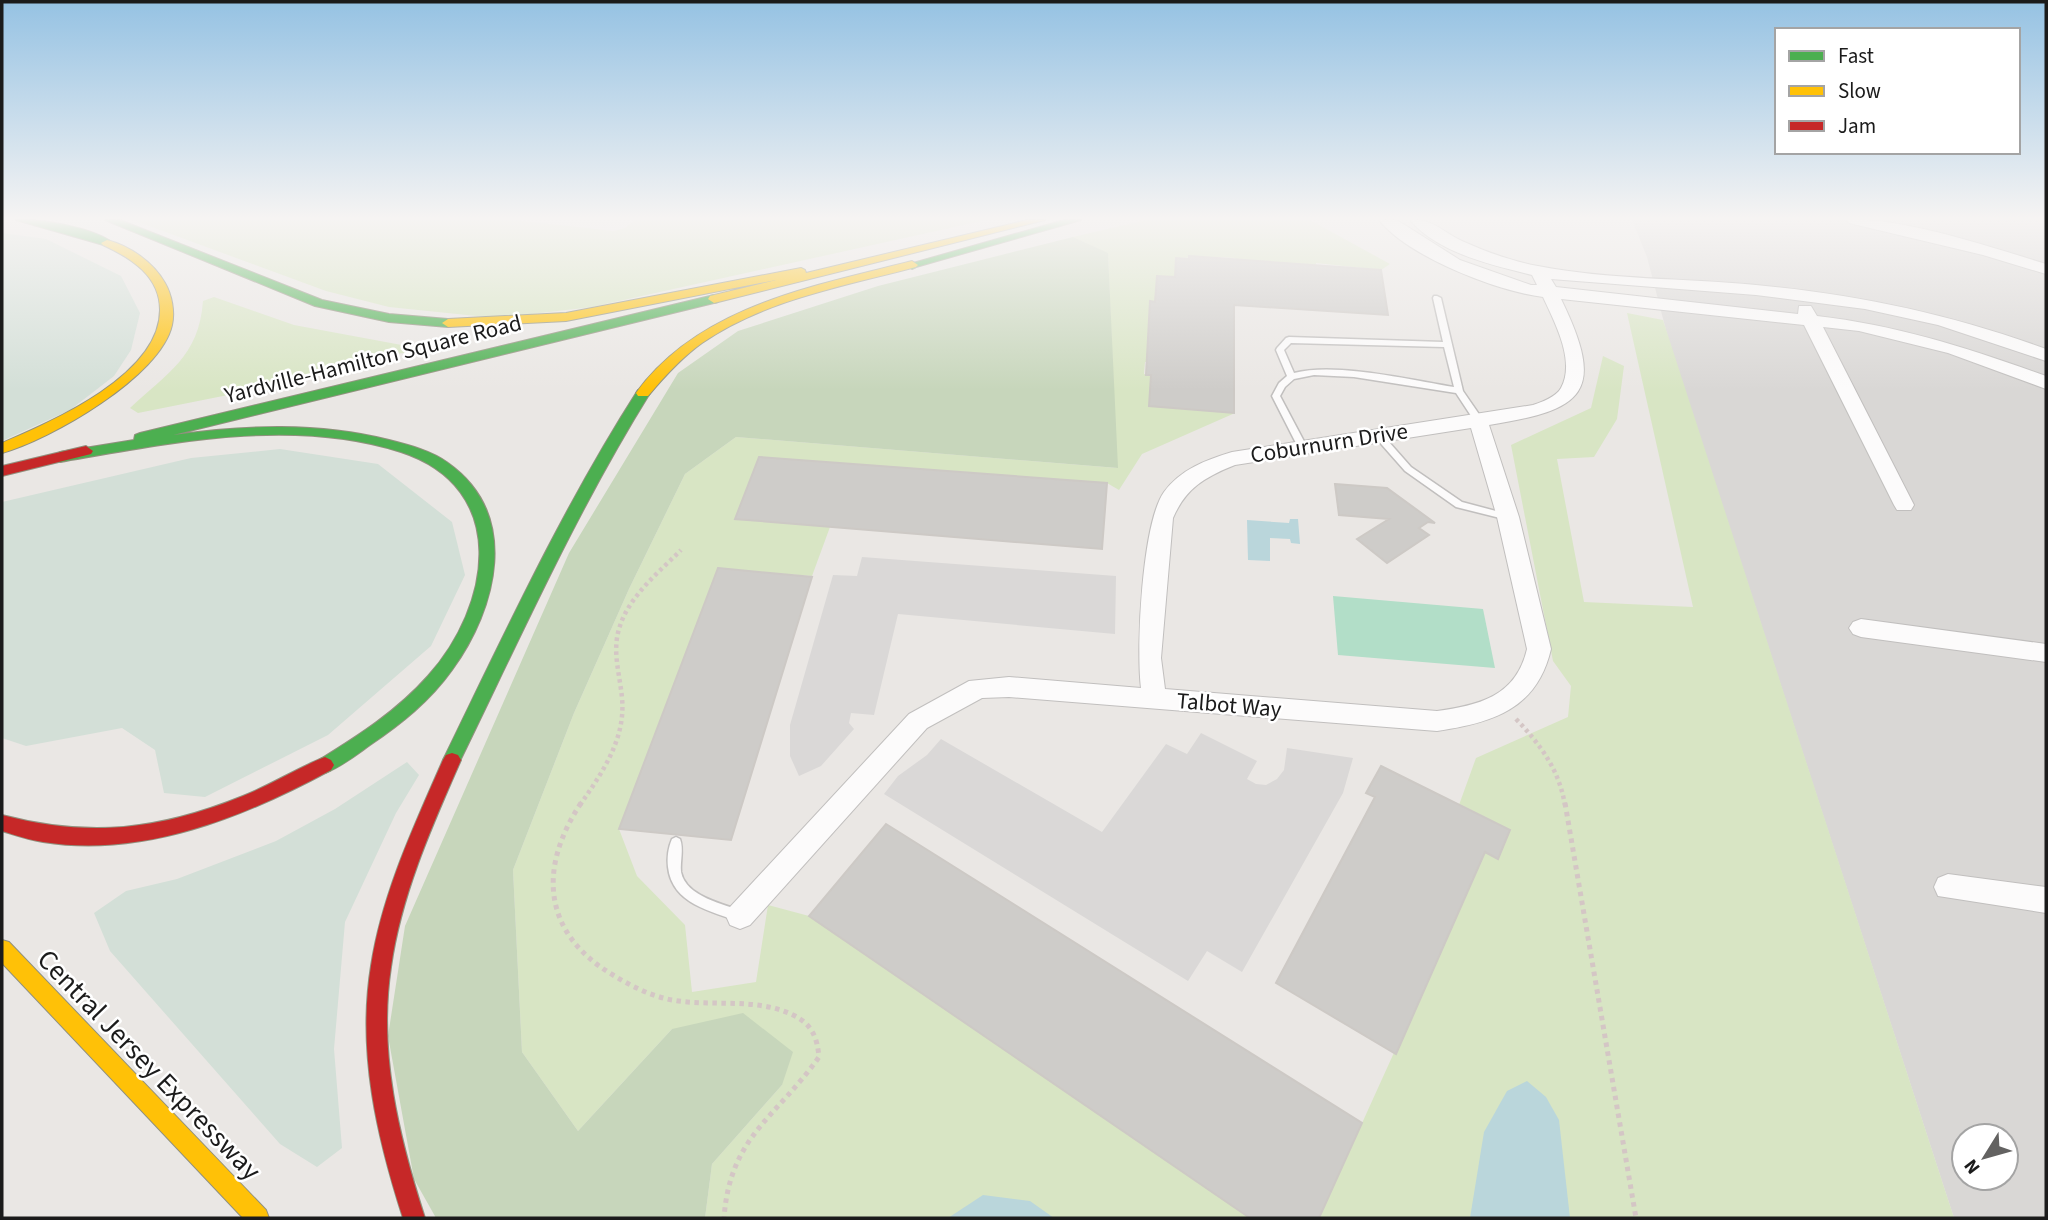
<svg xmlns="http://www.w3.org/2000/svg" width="2048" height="1220" viewBox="0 0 2048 1220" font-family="'Source Sans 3',sans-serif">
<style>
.residential{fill:#d9d7d5;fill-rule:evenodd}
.grass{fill:#d8e5c4}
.forest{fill:#c7d6bb}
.wetland{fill:#d3dfd7}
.pitch{fill:#b2dec8}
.parking{fill:#dad8d7}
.water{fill:#bad6db}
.building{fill:#ceccc9;stroke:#cdc9c5;stroke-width:2}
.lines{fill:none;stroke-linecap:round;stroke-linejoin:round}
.lane-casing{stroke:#c1bfbe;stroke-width:3}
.street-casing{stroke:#c1bfbe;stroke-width:2}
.fast-casing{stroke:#91917e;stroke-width:2}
.slow-casing{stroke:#91917e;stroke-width:2}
.jam-casing{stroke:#91917e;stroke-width:2}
.path-far1{stroke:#d4c6c5;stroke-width:4.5;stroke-dasharray:3.5 3.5;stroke-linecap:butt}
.path{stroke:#d4c6c5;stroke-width:5;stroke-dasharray:4.5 4.5;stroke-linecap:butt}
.lane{fill:#fcfbfb;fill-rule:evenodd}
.street{fill:#fcfbfb;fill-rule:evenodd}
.fast{fill:#4caf50;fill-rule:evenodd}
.slow{fill:#ffc107;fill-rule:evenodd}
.jam{fill:#c62828;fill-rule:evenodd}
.labels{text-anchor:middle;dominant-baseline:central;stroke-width:5;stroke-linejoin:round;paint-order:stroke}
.street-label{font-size:23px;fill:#1b1b1b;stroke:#fff}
.near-street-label{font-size:28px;fill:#1b1b1b;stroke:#fff}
</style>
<rect width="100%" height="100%" fill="#eae7e4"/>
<!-- residential -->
<path class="residential" d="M1632,220H2046V1218H1954L1668,338L1647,257ZM1964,1136H2006V1178H1964Z"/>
<!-- grass -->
<g class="grass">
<polygon points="133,220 514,220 614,231 625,228 635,220 986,220 592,307 496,318 389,307 326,291"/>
<polygon points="1146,220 1310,220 1390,264 1381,270 1316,263 1316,267 1236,261 1235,258 1218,257 1217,261 1207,260 1206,257 1176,258 1177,278 1156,302 1149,302 1149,312 1155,313 1149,319 1148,330 1154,331 1152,362 1145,362 1144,374 1151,375 1150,382 1171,408 1235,413 1142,454 1119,490 1107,483 759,457 735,519 830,527 812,576 718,569 619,829 637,876 685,925 692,992 756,982 768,905 809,916 1250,1218 705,1218 712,1164 782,1085 672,1029 578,1131 522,1052 513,870 574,713 629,589 685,474 736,437 1117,468 1108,254 1073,237"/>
<path d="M214,297L294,325L407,346L404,353L384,355L228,395L138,413L130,408C167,373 199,357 203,301Z"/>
<polygon points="1627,313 1663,320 1954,1218 1319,1218 1485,852 1498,858 1510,830 1459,805 1476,758 1568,717 1571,686 1553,661 1511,445 1591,408 1603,356 1624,366 1617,419 1594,457 1557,459 1584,602 1693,607"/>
</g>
<!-- forest -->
<polygon class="forest" points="1073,237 1108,253 1118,468 736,437 685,474 629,589 574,713 513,870 522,1052 578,1131 672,1029 743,1013 793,1052 782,1085 712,1164 705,1218 436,1218 414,1179 388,1036 405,926 569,553 678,373 738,331 878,286"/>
<!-- wetland -->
<g class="wetland">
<polygon points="2,233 46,239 121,276 140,313 131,350 114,376 70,410 2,441"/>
<polygon points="280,449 378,464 452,522 465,575 431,646 328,735 205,797 164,793 155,750 122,728 26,746 2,738 2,502 191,458"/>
<polygon points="407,762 419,775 396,813 345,922 334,1049 342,1148 317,1167 280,1144 110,951 94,913 126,891 177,879 276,841 335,809"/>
</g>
<!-- pitch -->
<polygon class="pitch" points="1333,596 1483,609 1495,668 1338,655"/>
<!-- parking -->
<g class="parking">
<polygon points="862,557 1116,576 1115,634 898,614 874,715 851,713 849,723 854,729 821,766 799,776 790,756 790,725 833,575 857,576"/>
<polygon points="1201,733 1257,761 1247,779 1256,784 1266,785 1277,779 1284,770 1287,748 1353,758 1343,793 1242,972 1207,951 1188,981 884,794 898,776 927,755 941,739 1102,832 1166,744 1187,754"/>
</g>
<!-- water -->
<g class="water">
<polygon points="1290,519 1298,519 1300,544 1291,543 1290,539 1270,538 1270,561 1248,560 1247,520 1289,523"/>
<polygon points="1527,1081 1546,1097 1559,1120 1570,1218 1470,1218 1484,1132 1507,1091"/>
<polygon points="983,1195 1030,1201 1054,1218 948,1218"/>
</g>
<!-- building -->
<g class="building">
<polygon points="1189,256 1381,270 1388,315 1234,305 1234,413 1149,406 1151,375 1146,375 1150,301 1155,302 1157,276 1175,277 1176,258 1189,259"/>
<polygon points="759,457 1107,483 1102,549 735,519"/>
<polygon points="1335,484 1387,488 1435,523 1428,522 1419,528 1429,535 1387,563 1357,539 1389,519 1339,515"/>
<polygon points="718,568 812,577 731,840 619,829"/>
<polygon points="1381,766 1510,830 1498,859 1485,852 1396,1054 1276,983 1375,797 1366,793"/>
<polygon points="886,824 1362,1123 1319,1218 1250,1218 809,916"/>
</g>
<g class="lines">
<!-- lane casing -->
<g class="lane-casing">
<g id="lane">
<path d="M1434,296H1437L1441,298L1463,391L1483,420L1481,422H1475L1456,393L1354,377L1314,375L1294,379L1285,387L1280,396L1307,447L1302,450L1299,449L1272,396L1279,383L1287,376L1276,350L1277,348L1286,338L1289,337L1443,342L1433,298ZM1291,343L1444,347L1454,387C1410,380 1336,362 1294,373L1284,350Z"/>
<polygon points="1378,432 1381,433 1411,467 1462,502 1511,515 1513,517 1511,519 1508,520 1456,507 1405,471 1375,437 1373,435 1375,433"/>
<path d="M676,837L680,839C684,849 680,861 681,872C686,897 724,904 745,912L746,916L745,920L740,922C711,911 672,904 668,867C667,858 668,848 672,839Z"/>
</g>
</g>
<!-- street casing -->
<g class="street-casing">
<g id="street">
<path d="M1379,220H1397L1460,260L1531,285H1537L1532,275C1492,265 1438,253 1410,220C1433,218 1442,232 1462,241C1486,252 1512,261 1538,266C1610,280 1683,278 1756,285C1856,294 1951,314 2046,349V361L1938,325L1865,309L1756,295L1551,279L1556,287L1798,314L1799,306H1811L1817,316C1897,325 1971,349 2046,376V389L1948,353L1859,331L1823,327L1914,505L1911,510H1897L1894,505L1804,325L1561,299C1607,393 1584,410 1489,425L1519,517L1551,649C1537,709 1493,723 1437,731L1009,697L982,698L927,728L750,925L740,929L730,925L726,916L730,907L909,714L969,681L1009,677L1141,688C1136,648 1142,523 1164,492C1181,469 1206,460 1232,452L1533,405C1542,402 1556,397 1561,388C1576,361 1554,321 1543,297C1496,291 1409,257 1379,220ZM1471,428L1497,517L1527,649C1516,696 1480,705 1437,711L1165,689L1161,658L1173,518C1186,488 1205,477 1235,465Z"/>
<path d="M1847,220C1899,216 1994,248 2046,264V274L1983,255L1849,223Z"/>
<polygon points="1861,619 2046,644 2046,662 1861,637 1853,634 1849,628 1853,622"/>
<polygon points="1948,874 2046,887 2046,913 1938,896 1934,887 1938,878"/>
</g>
</g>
<!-- fast casing -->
<g class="fast-casing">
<g id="fast">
<path d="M16,220C40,218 94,228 113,243L107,246Z"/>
<polygon points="105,220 120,220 322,300 389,314 448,319 454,323 448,327 389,322 315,306"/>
<polygon points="1064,220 1081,220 916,267 912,269 906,265"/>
<path d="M714,295L720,299L718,302L173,435C245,425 318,422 389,440C409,445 432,451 448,463C521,515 497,608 452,670C430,701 401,724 370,745C356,755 341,767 325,773L319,770L316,765L319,760C358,736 397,711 428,676C491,606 511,488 401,452C292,417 170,443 60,462L53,457L60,452L134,440L135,435L140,433Z"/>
<path d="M643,389L650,393C576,512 519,640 458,765L452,767L446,765L443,760C504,635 563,507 638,390Z"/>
</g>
</g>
<!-- slow casing -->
<g class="slow-casing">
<g id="slow">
<polygon points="1027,220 1045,220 714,303 708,299 710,296 776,280 566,321 448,327 442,323 448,319 566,313 801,268 805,270 806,273"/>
<path d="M107,240C130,246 153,262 165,283C172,295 175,312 172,325C161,376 50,440 2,453V443C53,421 160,375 160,310C160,276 131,258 103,245L101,243Z"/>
<path d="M912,261L918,265L916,267C844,286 764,300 702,343C681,358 664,377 648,396H638L636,393C699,306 814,286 912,261Z"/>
<polygon points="2,940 9,942 266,1210 269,1218 243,1218 2,963"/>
</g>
</g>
<!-- jam casing -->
<g class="jam-casing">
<g id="jam">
<polygon points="86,446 93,451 91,454 2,476 2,466"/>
<path d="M452,753L458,755L461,760C432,826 401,895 391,967C378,1053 399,1137 425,1218H403C377,1137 357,1052 371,966C382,894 414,826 443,760L446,755Z"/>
<path d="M325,757L331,760L334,765L331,770C244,817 144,858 43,842C29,840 15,835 2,831V815C89,838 159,830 243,796C271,785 297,768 325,757Z"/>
</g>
</g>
<!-- path-far1 -->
<g class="path-far1">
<path d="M1516,719C1541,745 1559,770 1565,805"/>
<path d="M580,805C602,773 626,739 622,698C620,675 612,652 619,629C628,597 658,573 681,550"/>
</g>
<!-- path -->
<g class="path">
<path d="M581,803C538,868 542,933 613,975C631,986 651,996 672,1000C711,1007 756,997 793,1015C812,1024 817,1037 819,1057C776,1118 730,1136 724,1218"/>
<polyline points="1565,803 1636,1218"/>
</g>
<!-- lane -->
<use href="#lane" class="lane"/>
<!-- street -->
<use href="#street" class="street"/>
<!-- fast -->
<use href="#fast" class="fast"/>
<!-- slow -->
<use href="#slow" class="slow"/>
<!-- jam -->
<use href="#jam" class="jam"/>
</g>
<!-- sky -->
<linearGradient id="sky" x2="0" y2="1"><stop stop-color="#95c2e3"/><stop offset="0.56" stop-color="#f6f4f3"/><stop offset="1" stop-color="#f6f4f3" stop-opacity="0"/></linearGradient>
<rect width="2048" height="390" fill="url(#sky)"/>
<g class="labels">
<!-- street labels -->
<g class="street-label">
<text transform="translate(373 359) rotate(-14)">Yardville-Hamilton Square Road</text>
<text transform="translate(1329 443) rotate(-9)">Coburnurn Drive</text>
<text transform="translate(1229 705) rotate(5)">Talbot Way</text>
</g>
<!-- near-street labels -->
<g class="near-street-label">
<text transform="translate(149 1065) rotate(46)">Central Jersey Expressway</text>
</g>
</g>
<!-- border -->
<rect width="2048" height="1220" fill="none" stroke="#1b1b1b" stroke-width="7"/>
<!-- legend -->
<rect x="1775" y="28" width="245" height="126" fill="#ffffff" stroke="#a4a4a4" stroke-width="2"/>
<rect x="1789" y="51" width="35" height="10" fill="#4caf50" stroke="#a4a4a4" stroke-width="2"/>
<text x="1838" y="63" font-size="21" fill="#1b1b1b">Fast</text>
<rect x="1789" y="86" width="35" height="10" fill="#ffc107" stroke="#a4a4a4" stroke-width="2"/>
<text x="1838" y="98" font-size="21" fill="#1b1b1b">Slow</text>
<rect x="1789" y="121" width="35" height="10" fill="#c62828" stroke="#a4a4a4" stroke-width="2"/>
<text x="1838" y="133" font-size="21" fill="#1b1b1b">Jam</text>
<!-- north arrow -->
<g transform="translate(1985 1157) rotate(233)"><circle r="33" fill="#ffffff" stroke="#a4a4a4" stroke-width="2"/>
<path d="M0-5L12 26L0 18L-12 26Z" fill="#636261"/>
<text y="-10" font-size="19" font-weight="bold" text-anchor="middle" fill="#1b1b1b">N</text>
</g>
</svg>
